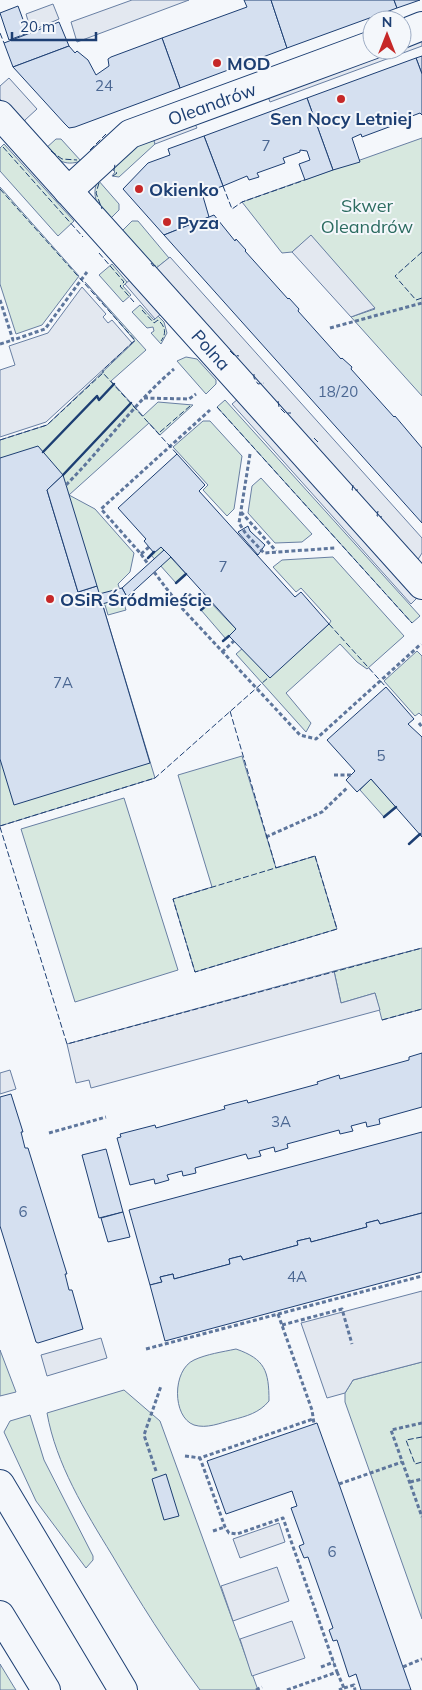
<svg xmlns="http://www.w3.org/2000/svg" width="422" height="1690" viewBox="0 0 422 1690" font-family="Mulish,sans-serif">
<style>
.green{fill:#d7e8df;stroke:#687fa3}
.parking{fill:#e3e8f0;stroke:#687fa3}
.building{fill:#d5e0f0;stroke:#1d3f73}
.lines{fill:none;stroke-linecap:round;stroke-linejoin:round}
.minor-casing{stroke:#1d3f73;stroke-width:30}
.major-casing{stroke:#1d3f73;stroke-width:30}
.path{stroke:#5e769c;stroke-width:3;stroke-dasharray:4 2.5;stroke-linecap:butt}
.minor{stroke:#f4f7fb;stroke-width:28}
.major{stroke:#f4f7fb;stroke-width:28}
.fence{stroke:#1d3f73;stroke-width:1;stroke-dasharray:6 2.5;stroke-linecap:butt}
.wall{stroke:#1d3f73;stroke-width:2.5}
.poi-dot{fill:#c62828;stroke:#f4f7fb;stroke-width:2}
.labels{text-anchor:middle;dominant-baseline:central;stroke-width:4;stroke-linejoin:round;paint-order:stroke}
.number-label{font-size:15px;fill:#4b6792}
.poi-label{font-size:18px;font-weight:bold;fill:#1d3f73;stroke:#f4f7fb;text-anchor:start}
.street-label{font-size:18px;fill:#1d3f73;stroke:#f4f7fb}
.park-label{font-size:18px;fill:#2c6c60;stroke:#f4f7fb}
</style>
<rect width="100%" height="100%" fill="#f4f7fb"/>
<!-- green -->
<g class="green">
<polygon points="153,137 155,144 119,177 112,176 115,172 112,169 128,150"/>
<polygon points="422,138 422,396 351,317 375,309 311,236 292,252 282,253 242,202"/>
<path d="M56,139H61L81,161C64,167 56,159 45,149Z"/>
<polygon points="4,144 74,221 58,236 0,171 0,148"/>
<path d="M98,180L119,204V210L109,220C99,207 90,197 98,180Z"/>
<polygon points="0,187 79,276 42,325 16,334 0,284"/>
<polygon points="132,221 138,221 169,258 155,269 120,233"/>
<polygon points="112,264 127,282 123,286 131,295 123,302 99,275"/>
<polygon points="85,282 146,350 111,381 143,416 158,402 193,405 160,435 149,423 69,495 95,509 134,553 130,572 118,584 126,610 108,615 105,605 103,606 155,778 0,826 0,440 47,425 135,341"/>
<polygon points="140,305 154,320 158,316 164,322 167,333 161,344 151,333 154,331 153,327 147,328 132,312"/>
<polygon points="186,357 197,359 216,380 216,384 206,394 177,361"/>
<polygon points="225,400 420,616 412,623 217,407"/>
<polygon points="203,421 210,421 242,456 234,509 227,516 203,490 208,485 173,447"/>
<polygon points="261,478 312,534 302,542 275,543 248,513 252,486"/>
<polygon points="161,547 186,574 176,583 151,555"/>
<polygon points="333,557 404,636 367,669 357,662 340,644 286,693 311,723 306,732 236,654 243,648 270,677 329,624 331,621 301,588 296,592 273,567 282,560"/>
<polygon points="210,602 236,629 226,639 201,610"/>
<polygon points="417,651 422,656 422,716 419,713 415,716 384,681"/>
<polygon points="242,756 276,868 315,856 337,929 195,972 173,899 212,887 178,775"/>
<polygon points="371,779 396,807 384,817 360,790"/>
<polygon points="124,798 178,970 75,1002 21,829"/>
<polygon points="422,948 422,1009 382,1020 375,993 341,1003 334,971"/>
<path d="M236,1349C265,1359 269,1371 269,1401C259,1413 247,1416 232,1420C220,1423 207,1429 194,1425C172,1417 172,1370 194,1360C207,1354 222,1352 236,1349Z"/>
<polygon points="0,1350 16,1392 0,1396"/>
<polygon points="422,1362 422,1619 345,1402 345,1393 353,1380"/>
<path d="M124,1390L160,1421L258,1690H200C168,1647 139,1601 112,1555C85,1511 56,1464 47,1413Z"/>
<polygon points="30,1415 44,1460 93,1556 93,1560 86,1568 36,1501 4,1432 10,1421"/>
<polygon points="0,1664 14,1687 16,1690 0,1690"/>
</g>
<!-- parking -->
<g class="parking">
<polygon points="132,0 189,0 77,42 71,22"/>
<polygon points="53,4 59,19 31,31 26,14"/>
<polygon points="422,37 422,46 270,102 267,94 388,50 402,50 402,45"/>
<polygon points="9,78 37,109 25,120 24,124 0,99 0,86"/>
<polygon points="194,122 197,128 155,144 153,137"/>
<polygon points="311,235 375,308 351,317 292,252"/>
<polygon points="170,257 422,538 422,553 417,561 155,269"/>
<polygon points="131,279 162,313 155,319 125,284"/>
<polygon points="82,287 106,314 103,317 108,323 112,320 132,343 46,422 0,437 0,370 15,365 9,346 48,333"/>
<polygon points="238,399 417,598 411,604 232,404"/>
<polygon points="334,971 341,1003 375,993 380,1010 91,1088 89,1080 76,1083 67,1044"/>
<polygon points="10,1070 16,1089 0,1094 0,1073"/>
<polygon points="422,1291 422,1362 353,1380 345,1393 327,1398 301,1323"/>
<polygon points="101,1338 107,1358 47,1376 41,1355"/>
<polygon points="279,1523 285,1542 240,1558 233,1539"/>
<polygon points="277,1567 289,1601 233,1621 221,1586"/>
<polygon points="292,1621 305,1658 252,1676 240,1639"/>
</g>
<!-- building -->
<g class="building">
<polygon points="244,0 271,0 287,48 180,88 162,38 247,7"/>
<polygon points="271,0 394,0 397,8 287,48"/>
<polygon points="394,0 420,0 397,8"/>
<polygon points="18,6 28,33 9,40 0,13"/>
<polygon points="59,22 69,46 13,67 4,43"/>
<polygon points="162,38 180,88 75,127 69,128 65,124 13,67 69,46 75,53 77,51 88,60 96,75 109,66 108,59 111,57"/>
<polygon points="422,56 422,74 416,58"/>
<polygon points="416,58 422,74 422,115 420,113 396,122 397,124 362,137 361,134 352,138 360,162 333,170 307,98"/>
<polygon points="307,98 333,170 305,180 299,164 310,160 307,151 300,150 300,152 283,158 285,163 257,173 259,177 249,180 247,176 223,186 204,136"/>
<polygon points="204,136 223,186 202,193 209,217 164,235 123,189 148,163 170,155 168,149"/>
<polygon points="214,215 235,241 236,239 246,250 245,251 288,299 289,298 299,309 298,311 341,359 342,358 352,367 351,369 394,417 395,416 422,448 422,523 164,235"/>
<polygon points="38,446 63,475 47,490 78,592 97,586 150,763 14,805 0,759 0,458"/>
<polygon points="177,454 205,485 199,491 295,597 301,592 329,624 270,678 229,636 236,629 171,557 161,547 154,553 144,541 146,539 118,508"/>
<polygon points="63,475 97,586 78,592 47,490"/>
<polygon points="248,526 250,531 265,545 258,555 238,532"/>
<polygon points="164,550 171,557 127,597 122,588"/>
<polygon points="122,588 127,597 102,604 99,594"/>
<polygon points="386,687 414,719 408,724 422,737 422,837 371,779 357,792 346,780 355,771 327,740"/>
<polygon points="422,1053 422,1107 379,1119 380,1124 367,1127 366,1122 351,1126 353,1131 340,1134 339,1130 287,1144 288,1148 275,1152 274,1147 259,1151 261,1156 248,1159 246,1154 195,1168 196,1173 183,1176 182,1171 167,1175 169,1180 155,1184 154,1179 130,1185 117,1138 121,1137 120,1134 155,1125 156,1128 225,1109 224,1106 247,1100 248,1103 318,1084 317,1082 339,1075 340,1079 409,1060 409,1057"/>
<polygon points="11,1094 23,1132 21,1132 25,1148 28,1148 67,1274 65,1274 69,1290 72,1290 83,1329 38,1343 36,1342 0,1226 0,1097"/>
<polygon points="422,1132 422,1213 380,1224 378,1220 366,1223 367,1227 311,1242 310,1238 297,1241 298,1245 243,1260 241,1256 229,1259 230,1264 174,1279 173,1274 160,1277 162,1282 150,1285 129,1210"/>
<polygon points="106,1149 123,1212 99,1218 82,1155"/>
<polygon points="123,1212 130,1237 108,1242 101,1218"/>
<polygon points="422,1213 422,1272 165,1341 150,1285 162,1282 160,1277 173,1274 174,1279 230,1264 229,1259 241,1256 243,1260 298,1245 297,1241 310,1238 311,1242 367,1227 366,1223 378,1220 380,1224"/>
<polygon points="317,1423 339,1484 411,1690 361,1690 356,1674 349,1677 337,1640 333,1641 329,1630 333,1628 308,1557 304,1558 299,1546 304,1544 291,1508 297,1506 292,1491 226,1514 207,1461"/>
<polygon points="166,1474 179,1516 164,1520 152,1479"/>
</g>
<g class="lines">
<!-- minor casing -->
<g class="minor-casing">
<g id="minor">
<polyline points="402,34 422,26"/>
<polyline points="0,115 422,585"/>
<polyline points="68,191 130,134 372,45"/>
</g>
</g>
<!-- major casing -->
<g class="major-casing">
<g id="major">
<polyline points="0,1484 123,1690"/>
<polyline points="0,1615 46,1690"/>
</g>
</g>
<!-- path -->
<g class="path">
<polyline points="0,300 13,340 45,329 87,272"/>
<polyline points="330,328 422,303"/>
<polyline points="0,344 13,340"/>
<polyline points="144,398 189,399 196,394"/>
<polyline points="250,454 239,523 246,534 264,553 335,548"/>
<path d="M66,485C103,448 134,403 174,369"/>
<polyline points="241,512 276,551"/>
<polyline points="149,547 141,554 101,509 210,410"/>
<polyline points="141,554 148,564"/>
<polyline points="154,572 179,605 300,735 316,739 421,644"/>
<polyline points="179,605 191,594"/>
<polyline points="222,652 234,641"/>
<polyline points="419,723 422,727"/>
<polyline points="334,775 351,775"/>
<polyline points="266,837 322,812 347,788"/>
<polyline points="49,1133 106,1117"/>
<polyline points="278,1314 312,1410 314,1424"/>
<polyline points="282,1325 342,1309 352,1344"/>
<polyline points="146,1349 422,1276"/>
<polyline points="422,1423 391,1430 422,1517"/>
<polyline points="185,1456 200,1458"/>
<polyline points="156,1471 144,1435 161,1386"/>
<polyline points="410,1482 422,1479"/>
<polyline points="339,1484 402,1462"/>
<polyline points="213,1531 225,1527"/>
<polyline points="321,1667 334,1662"/>
<polyline points="403,1667 422,1659"/>
<polyline points="337,1672 344,1688 339,1690"/>
<polyline points="344,1688 354,1685 355,1690"/>
<polyline points="256,1690 262,1687"/>
<polyline points="287,1690 337,1672 283,1518 237,1534 229,1533 225,1527 200,1458 313,1419"/>
</g>
<!-- minor -->
<use href="#minor" class="minor"/>
<!-- major -->
<use href="#major" class="major"/>
<!-- fence -->
<g class="fence">
<polyline points="0,33 4,43"/>
<polyline points="3,147 83,237"/>
<polyline points="90,150 106,134"/>
<polyline points="51,151 62,159 77,160"/>
<polyline points="113,176 117,173 114,170 115,164"/>
<polyline points="99,183 96,193 102,209"/>
<polyline points="223,186 232,209 242,202 305,180"/>
<polyline points="0,189 135,340 103,370 103,373"/>
<polyline points="422,252 395,276 416,300 422,298"/>
<polyline points="99,253 124,282 120,286 134,302"/>
<polyline points="151,263 153,266 158,265"/>
<path d="M142,310L154,323L158,320C165,326 167,333 161,341"/>
<polyline points="230,351 234,355 239,356"/>
<polyline points="254,374 254,378 258,384 264,383"/>
<polyline points="278,401 279,407 285,413 291,413"/>
<polyline points="217,407 412,623"/>
<polyline points="160,432 190,406"/>
<polyline points="314,438 318,442"/>
<polyline points="0,440 47,425 103,373 177,454"/>
<polyline points="353,485 352,490 358,490"/>
<polyline points="378,511 377,516 382,517"/>
<polyline points="329,624 386,687"/>
<polyline points="230,711 276,868"/>
<polyline points="0,826 155,778 269,677"/>
<polyline points="0,827 67,1044 422,948"/>
<polygon points="315,856 337,929 195,972 173,899"/>
<polyline points="382,1020 422,1009"/>
<polyline points="422,1437 406,1440 415,1464 422,1462"/>
</g>
<!-- wall -->
<g class="wall">
<polyline points="43,452 97,396 99,400 114,384"/>
<polyline points="63,475 131,403"/>
<polyline points="148,558 154,552"/>
<polyline points="176,583 186,574"/>
<polyline points="201,610 210,602"/>
<polyline points="223,641 229,636"/>
<polyline points="384,817 396,807"/>
<polyline points="409,844 420,834"/>
</g>
</g>
<!-- markers -->
<g class="poi-dot">
<circle cx="217" cy="63" r="5"/>
<circle cx="341" cy="99" r="5"/>
<circle cx="139" cy="189" r="5"/>
<circle cx="167" cy="222" r="5"/>
<circle cx="50" cy="599" r="5"/>
</g>
<g class="labels">
<!-- number labels -->
<g class="number-label">
<text x="104" y="85">24</text>
<text x="266" y="145">7</text>
<text x="338" y="391">18/20</text>
<text x="223" y="566">7</text>
<text x="63" y="682">7A</text>
<text x="381" y="755">5</text>
<text x="281" y="1121">3A</text>
<text x="23" y="1211">6</text>
<text x="297" y="1276">4A</text>
<text x="332" y="1551">6</text>
</g>
<!-- poi labels -->
<g class="poi-label">
<text x="227" y="63">MOD</text>
<text x="341" y="118" text-anchor="middle">Sen Nocy Letniej</text>
<text x="149" y="189">Okienko</text>
<text x="177" y="222">Pyza</text>
<text x="60" y="599">OSiR Śródmieście</text>
</g>
<!-- street labels -->
<g class="street-label">
<text transform="translate(212 104) rotate(-20)">Oleandrów</text>
<text transform="translate(211 350) rotate(48)">Polna</text>
</g>
<!-- park labels -->
<g class="park-label">
<text x="367" y="205">Skwer<tspan x="367" dy="21">Oleandrów</tspan></text>
</g>
</g>
<!-- north arrow -->
<g transform="translate(387 35)"><circle r="24" fill="#f4f7fb" stroke="#9eadc5"/>
<path d="M0-4L9 19L0 12L-9 19Z" fill="#c62828"/>
<text y="-8" font-size="14" font-weight="bold" text-anchor="middle" fill="#1d3f73">N</text>
</g>
<!-- scale -->
<path d="M12 32v8h84v-8" fill="none" stroke="#1d3f73" stroke-width="2.5"/>
<text x="20" y="32" font-size="15" fill="#1d3f73" stroke="#f4f7fb" stroke-width="4" paint-order="stroke">20 m</text>
</svg>
